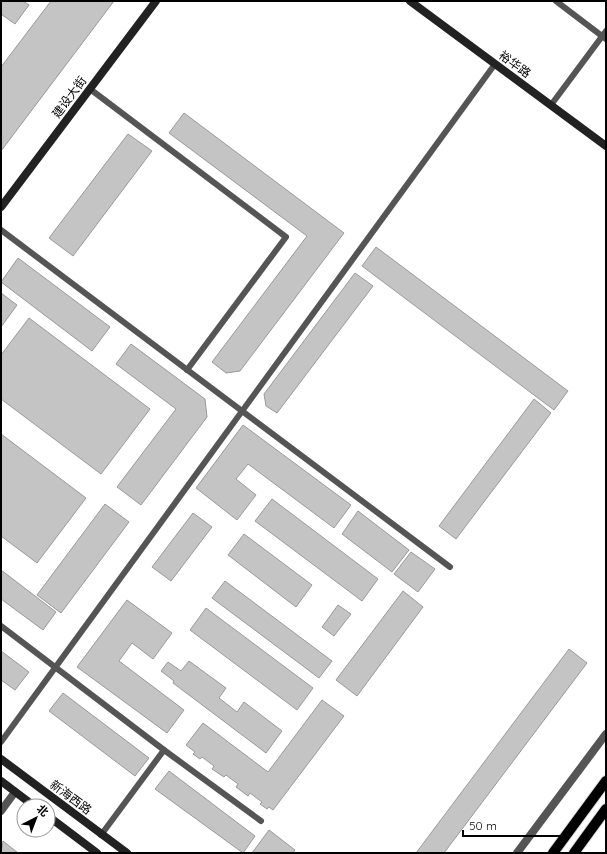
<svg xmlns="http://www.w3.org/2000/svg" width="607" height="854" viewBox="0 0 607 854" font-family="Quicksand,'Noto Sans SC',sans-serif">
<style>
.building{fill:#c4c4c4;stroke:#999}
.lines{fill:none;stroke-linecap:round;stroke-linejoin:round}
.primary-casing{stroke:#dbdbdb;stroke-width:12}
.lane{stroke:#555;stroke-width:6}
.street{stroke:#555;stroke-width:8}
.secondary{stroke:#222;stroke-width:8}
.primary{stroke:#000;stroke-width:10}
.labels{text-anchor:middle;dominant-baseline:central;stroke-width:3;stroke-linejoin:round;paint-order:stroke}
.street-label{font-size:12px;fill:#000;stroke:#fff}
</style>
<rect width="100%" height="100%" fill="#fff"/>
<!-- building -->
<g class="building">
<polygon points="1,1 23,1 29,5 15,24 1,14"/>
<polygon points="51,1 114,1 1,151 1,67"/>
<polygon points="184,113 344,233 240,371 226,373 212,362 307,236 169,133"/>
<polygon points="128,134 152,151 73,256 49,238"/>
<polygon points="376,247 568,391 554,410 362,266"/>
<polygon points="18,258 110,327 92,351 1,282"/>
<polygon points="355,273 373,286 277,413 266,406 264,394"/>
<polygon points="1,293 17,305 1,327"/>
<polygon points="29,318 150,409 101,474 1,399 1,355"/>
<polygon points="131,344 205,399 207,417 141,505 117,487 176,409 116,364"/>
<polygon points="534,399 551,413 456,539 439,526"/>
<polygon points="243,425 351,505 334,528 248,464 236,479 256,495 237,520 196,488"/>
<polygon points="1,434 86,498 37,563 1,536"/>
<polygon points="272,499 378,579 362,601 255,521"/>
<polygon points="105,504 129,522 61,613 37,595"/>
<polygon points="358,511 409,550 392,572 342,534"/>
<polygon points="193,513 212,527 171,581 152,567"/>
<polygon points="244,534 312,585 296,607 228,555"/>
<polygon points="411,552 435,569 418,592 394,574"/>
<polygon points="1,570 56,612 43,630 1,599"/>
<polygon points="225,581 332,661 319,678 212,598"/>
<polygon points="403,591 423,607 357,696 336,680"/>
<polygon points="127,600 172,633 153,659 132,643 119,661 184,710 167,733 77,667"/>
<polygon points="338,605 351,614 334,636 322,627"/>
<polygon points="206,608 313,688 297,710 190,630"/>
<polygon points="569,649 587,663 444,853 416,853"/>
<polygon points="1,651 29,672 15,690 1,680"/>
<polygon points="189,661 226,688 219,698 237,712 244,702 282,731 266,753 173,683 174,681 161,671 168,662 181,671"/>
<polygon points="63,693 149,758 135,776 49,711"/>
<polygon points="322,700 344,716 273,810 269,807 267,809 260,804 262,802 250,793 248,796 236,787 238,784 226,775 224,777 212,769 214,766 202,757 200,759 193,754 195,752 186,745 203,723 268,772"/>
<polygon points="169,771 255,836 243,853 155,789"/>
<polygon points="269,830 295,850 293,853 252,853"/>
<polygon points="3,841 18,853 1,853"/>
</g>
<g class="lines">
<!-- primary casing -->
<g class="primary-casing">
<g id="primary">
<polyline points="553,853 606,781"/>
<polyline points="574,853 606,809"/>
</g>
</g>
<!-- lane -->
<g class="lane">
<polyline points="556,1 606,39"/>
<polyline points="90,89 286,237 187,370"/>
<polyline points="551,105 606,31"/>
<polyline points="1,230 450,567"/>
<polyline points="1,626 164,750 261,821"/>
<polyline points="1,742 495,64"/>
<polyline points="101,835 164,750"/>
</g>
<!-- street -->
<g class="street">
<polyline points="1,811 15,792"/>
<polyline points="517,853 606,734"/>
</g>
<!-- secondary -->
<g class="secondary">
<polyline points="410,1 606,146"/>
<polyline points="1,207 156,1"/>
<polyline points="1,759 127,853"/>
<polyline points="1,781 34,806"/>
<polyline points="48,816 97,853"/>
</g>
<!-- primary -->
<use href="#primary" class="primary"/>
</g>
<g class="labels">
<!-- street labels -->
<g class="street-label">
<text transform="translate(515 64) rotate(36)">裕华路</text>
<text transform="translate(69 97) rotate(-53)">建设大街</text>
<text transform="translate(71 797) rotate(37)">新海西路</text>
</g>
</g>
<!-- border -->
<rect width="607" height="854" fill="none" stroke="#000000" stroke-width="4"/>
<!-- north arrow -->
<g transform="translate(36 818) rotate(42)"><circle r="19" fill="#ffffff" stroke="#999999"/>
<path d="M0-3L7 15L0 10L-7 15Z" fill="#000000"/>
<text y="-6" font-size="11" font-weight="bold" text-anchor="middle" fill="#000000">北</text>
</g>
<!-- scale -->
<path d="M463 830v6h107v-6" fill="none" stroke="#000000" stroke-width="2"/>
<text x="469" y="830" font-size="12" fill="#000000" stroke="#ffffff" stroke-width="3" paint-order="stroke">50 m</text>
</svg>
